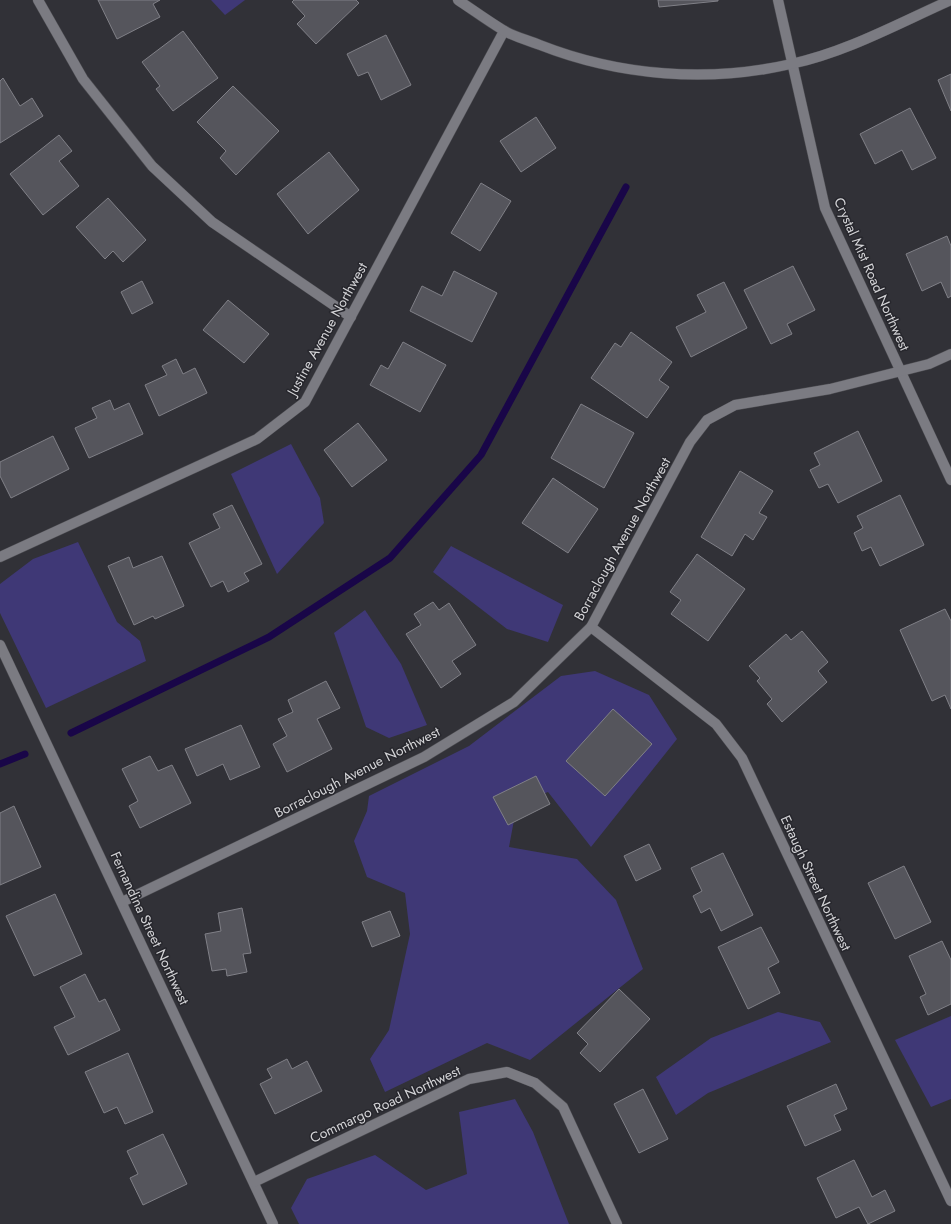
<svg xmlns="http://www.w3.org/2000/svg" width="951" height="1224" viewBox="0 0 951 1224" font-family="Jost,sans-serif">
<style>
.green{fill:#3f3876}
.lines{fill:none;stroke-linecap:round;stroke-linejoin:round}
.stream{stroke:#190648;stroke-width:7}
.building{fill:#55555c;stroke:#808087}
.street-casing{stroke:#4d4d52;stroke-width:11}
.secondary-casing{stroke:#4d4d52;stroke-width:11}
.street{stroke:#7b7b82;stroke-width:10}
.secondary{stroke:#7b7b82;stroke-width:10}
.labels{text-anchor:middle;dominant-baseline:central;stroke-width:3;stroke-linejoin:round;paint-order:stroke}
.street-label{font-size:14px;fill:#d4d4d7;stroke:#27272d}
</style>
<rect width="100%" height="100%" fill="#313137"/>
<!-- green -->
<g class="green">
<polygon points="211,0 245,0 225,15"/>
<polygon points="291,444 320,498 324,523 277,574 231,474"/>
<polygon points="78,542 117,622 140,641 146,661 46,708 0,613 0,584 33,559"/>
<polygon points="451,546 563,605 548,642 507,629 433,572"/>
<polygon points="365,610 401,664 427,725 389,738 366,727 334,633"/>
<polygon points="595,671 649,695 677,739 591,847 548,792 517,804 509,847 577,859 616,900 643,969 530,1060 487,1043 385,1092 370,1059 389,1030 410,934 405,893 367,877 354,841 367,811 369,796 469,746 561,676"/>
<polygon points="778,1012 820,1022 831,1042 708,1093 676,1115 656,1077 711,1038"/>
<polygon points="951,1016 951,1099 931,1107 895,1040"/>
<polygon points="515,1099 533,1132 569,1224 299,1224 291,1208 307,1179 375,1155 426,1190 467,1174 459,1112"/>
</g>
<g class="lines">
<!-- stream -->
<g class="stream">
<polyline points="71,733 269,637 390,558 481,455 626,187"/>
<polyline points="0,764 25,754"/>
</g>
</g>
<!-- building -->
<g class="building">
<polygon points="98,0 160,0 153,4 160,17 117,39"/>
<polygon points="294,0 356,0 359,3 316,44 297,24 305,16 292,2"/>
<polygon points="658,0 718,0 718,1 659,7"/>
<polygon points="183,31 218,78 173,111 156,89 160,86 142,62"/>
<polygon points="386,35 411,85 381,100 368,72 358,76 347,54"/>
<polygon points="951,74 951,111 938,80"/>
<polygon points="3,78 20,106 32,98 43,116 0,143 0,81"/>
<polygon points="233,86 279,131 236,175 220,158 226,151 197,122"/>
<polygon points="910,108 936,158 912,170 902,150 875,164 860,134"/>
<polygon points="536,117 556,148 521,172 500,141"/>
<polygon points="59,135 72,151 59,161 79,186 43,215 10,174"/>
<polygon points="329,152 359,190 308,234 277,194"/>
<polygon points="481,183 511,201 480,251 451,233"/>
<polygon points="108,198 146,240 123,262 113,251 105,259 76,227"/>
<polygon points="947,236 951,246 951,296 948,298 941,282 922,291 906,254"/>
<polygon points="793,266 815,310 787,324 792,334 771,344 744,290"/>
<polygon points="454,271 497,293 472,342 410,311 422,286 442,296"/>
<polygon points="142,281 153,303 132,314 121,292"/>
<polygon points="724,282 747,328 691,357 676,327 706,312 697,295"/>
<polygon points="228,300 269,334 244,363 203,330"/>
<polygon points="631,332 672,362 659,380 669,387 647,418 591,378 615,343 621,347"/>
<polygon points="403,342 446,365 420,412 370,385 381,365 388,369"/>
<polygon points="176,359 183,374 195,368 207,393 159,416 145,385 167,375 162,366"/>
<polygon points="110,400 114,410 129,403 143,434 89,458 75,428 97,418 92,408"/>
<polygon points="581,404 634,433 604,488 551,458"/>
<polygon points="358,423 387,460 352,487 324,450"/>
<polygon points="858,431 882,481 838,503 828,484 819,488 810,470 820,465 814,453"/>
<polygon points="53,436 69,469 11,498 0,476 0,462"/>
<polygon points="740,471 773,491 759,513 767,517 753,540 745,534 732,556 701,537"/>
<polygon points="553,478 598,509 568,553 522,523"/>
<polygon points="900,495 924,545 880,566 871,547 862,551 854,533 863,528 857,516"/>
<polygon points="232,505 262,564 244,573 249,581 228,592 223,581 211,587 189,543 220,528 213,514"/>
<polygon points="697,554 745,589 708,641 671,614 681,600 670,592"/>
<polygon points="162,556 184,606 155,619 153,616 134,625 108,566 129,557 133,568"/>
<polygon points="433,602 439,610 449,603 476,645 452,661 461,674 441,688 406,634 421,625 414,614"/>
<polygon points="945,609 951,621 951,709 945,695 932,701 900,630"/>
<polygon points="802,631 828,662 818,671 827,682 782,722 767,704 772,699 757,681 760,678 749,666 786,634 791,640"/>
<polygon points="326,681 340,708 317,719 332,749 287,772 273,744 287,736 278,719 293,712 288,700"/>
<polygon points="613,709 652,744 605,796 566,761"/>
<polygon points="241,725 260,767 230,780 223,764 197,776 185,749"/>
<polygon points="150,756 158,771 172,765 191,803 140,828 129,806 138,801 122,769"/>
<polygon points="536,776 550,804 508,825 493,797"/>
<polygon points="14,806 41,867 0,885 0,813"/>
<polygon points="649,844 661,869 636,881 624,856"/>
<polygon points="723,853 753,915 721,931 710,908 701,913 693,896 702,891 691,868"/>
<polygon points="904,866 931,922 895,939 868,883"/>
<polygon points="55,894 82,954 34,976 6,916"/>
<polygon points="242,908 251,953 243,954 247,972 227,976 226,969 212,971 205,934 221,931 218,913"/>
<polygon points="390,911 400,936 372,947 362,922"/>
<polygon points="761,927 779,962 768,968 780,993 748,1009 718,947"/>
<polygon points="942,941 951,960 951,1004 928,1015 920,997 926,994 909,956"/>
<polygon points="85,974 99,1002 105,999 120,1030 68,1055 54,1027 75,1017 60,987"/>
<polygon points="619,989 650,1019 600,1072 580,1053 588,1044 577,1033"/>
<polygon points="128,1053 153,1112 125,1124 117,1107 104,1113 85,1072"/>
<polygon points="287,1059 292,1069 307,1061 322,1091 275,1114 260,1084 272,1078 267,1069"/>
<polygon points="836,1084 847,1109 834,1115 841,1130 805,1146 787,1106"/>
<polygon points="643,1089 668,1139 639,1153 614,1104"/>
<polygon points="163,1134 187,1184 143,1205 130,1178 138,1174 127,1151"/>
<polygon points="854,1160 872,1197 885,1190 895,1211 868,1224 859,1207 836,1218 817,1178"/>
</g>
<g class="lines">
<!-- street casing -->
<g class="street-casing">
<g id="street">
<polyline points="38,0 83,79 152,166 212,222 351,317"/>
<polyline points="778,0 825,208 951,480"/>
<polyline points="0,557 257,439 305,402 504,31"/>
<polyline points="591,627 716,724 742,758 951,1201"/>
<polyline points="0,645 273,1224"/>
<polyline points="122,902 424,757 514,702 591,627 690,442 707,420 735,405 830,389 929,364 951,354"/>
<polyline points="254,1182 469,1079 507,1072 535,1083 563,1107 617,1224"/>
</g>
</g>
<!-- secondary casing -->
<g class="secondary-casing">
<path id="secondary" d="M458,0C473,10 488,21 503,30C514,37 528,40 540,45C619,76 708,83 791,64C847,52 899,23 951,0"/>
</g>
<!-- street -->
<use href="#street" class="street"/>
<!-- secondary -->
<use href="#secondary" class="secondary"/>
</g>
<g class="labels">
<!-- street labels -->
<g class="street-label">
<text transform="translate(872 274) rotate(66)">Crystal Mist Road Northwest</text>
<text transform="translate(327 329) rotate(-61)">Justine Avenue Northwest</text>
<text transform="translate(622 539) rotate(-61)">Borraclough Avenue Northwest</text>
<text transform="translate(357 772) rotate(-27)">Borraclough Avenue Northwest</text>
<text transform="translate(816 883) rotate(65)">Estaugh Street Northwest</text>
<text transform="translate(150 928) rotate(65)">Fernandina Street Northwest</text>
<text transform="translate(385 1104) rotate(-25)">Commargo Road Northwest</text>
</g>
</g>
</svg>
